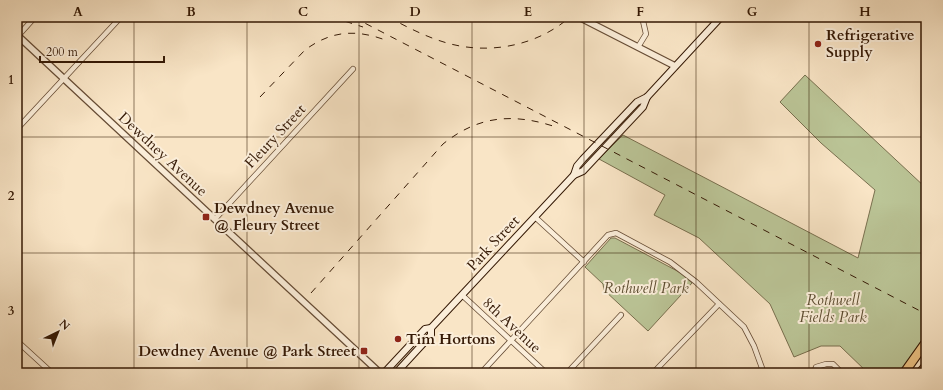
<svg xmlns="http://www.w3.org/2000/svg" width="943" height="390" viewBox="0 0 943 390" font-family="Cardo,serif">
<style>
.green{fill:#bbc597;stroke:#786f4e}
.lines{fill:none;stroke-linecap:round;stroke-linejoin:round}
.minor-casing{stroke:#664c35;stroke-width:6}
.tertiary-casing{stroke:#664c35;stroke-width:8}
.secondary-casing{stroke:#351905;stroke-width:8}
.motorway-casing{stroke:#351905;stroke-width:10}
.minor{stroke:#fbeeda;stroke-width:4.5}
.tertiary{stroke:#fbeeda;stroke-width:5.5}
.secondary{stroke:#fbeeda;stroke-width:6}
.motorway{stroke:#ecc283;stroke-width:8}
.rail{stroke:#351905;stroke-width:1;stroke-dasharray:7 7;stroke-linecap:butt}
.grid{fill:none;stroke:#351905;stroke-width:1;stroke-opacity:0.55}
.poi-dot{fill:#8f2418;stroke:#fbeeda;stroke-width:1.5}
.labels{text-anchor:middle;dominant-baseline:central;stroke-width:4;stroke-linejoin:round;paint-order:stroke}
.poi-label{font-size:15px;font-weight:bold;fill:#351905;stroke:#fbeeda;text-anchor:start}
.street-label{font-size:15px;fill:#351905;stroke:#fbeeda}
.park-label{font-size:15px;font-style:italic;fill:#5d4d31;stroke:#fbeeda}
.neatline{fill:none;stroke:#351905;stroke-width:1.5}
.grid-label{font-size:13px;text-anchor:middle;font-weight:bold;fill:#351905}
</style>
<rect width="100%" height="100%" fill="#f9e5c6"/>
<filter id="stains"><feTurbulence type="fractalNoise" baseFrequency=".005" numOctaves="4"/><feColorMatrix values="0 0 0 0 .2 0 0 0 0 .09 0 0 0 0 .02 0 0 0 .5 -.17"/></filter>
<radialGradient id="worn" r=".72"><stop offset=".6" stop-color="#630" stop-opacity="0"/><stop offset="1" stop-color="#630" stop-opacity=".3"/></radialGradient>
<!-- green -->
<g class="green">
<polygon points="805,75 926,188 926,337 899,373 868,373 840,346 821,346 794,357 770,304 699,238 654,215 665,195 599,159 623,135 858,258 875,190 821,143 780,102"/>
<polygon points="611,238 615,238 681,273 692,283 648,331 604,290 603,284 585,267"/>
</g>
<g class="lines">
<!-- minor casing -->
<g class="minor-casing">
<g id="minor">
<polyline points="17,37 35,17"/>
<polyline points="638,47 646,34 643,21 647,17"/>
<polyline points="17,129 121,17"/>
<polyline points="535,217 584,262"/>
<polyline points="215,219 353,69"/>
<polyline points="462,295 546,373"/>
<polyline points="17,341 52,373"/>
<polyline points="481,373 608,235 616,233 670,262 696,282 744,327 754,346 762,368 763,373"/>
<polyline points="567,373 621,315"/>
<polyline points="653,373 719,304"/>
<polyline points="814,373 816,367 826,364 833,364 842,373"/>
</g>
</g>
<!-- tertiary casing -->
<g class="tertiary-casing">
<g id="tertiary">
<polyline points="579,17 675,66"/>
<polyline points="17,35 380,373"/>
</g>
</g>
<!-- secondary casing -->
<g class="secondary-casing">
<g id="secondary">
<polyline points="574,175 577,166 583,159 637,102 647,97 721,17"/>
<polyline points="384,373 425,329 431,328 574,175 583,171 643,107 647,97"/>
<polyline points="396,373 431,335 431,328"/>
</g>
</g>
<!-- motorway casing -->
<g class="motorway-casing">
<g id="motorway">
<polyline points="904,373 926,342"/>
<polyline points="920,373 926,366"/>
</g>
</g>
<!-- minor -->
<use href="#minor" class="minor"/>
<!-- tertiary -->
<use href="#tertiary" class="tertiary"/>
<!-- secondary -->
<use href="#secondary" class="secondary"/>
<!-- motorway -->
<use href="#motorway" class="motorway"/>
<!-- rail -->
<g class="rail">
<polyline points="332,17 363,27"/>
<polyline points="353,17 926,314"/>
<path d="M388,17C407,27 426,37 447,43C489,55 537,46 570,17"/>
<path d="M260,97L305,50C332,30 357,29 388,41"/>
<path d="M311,293L443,144C479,115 514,113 556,127"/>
</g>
</g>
<!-- grid -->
<path class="grid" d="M134,17V373M247,17V373M359,17V373M472,17V373M584,17V373M696,17V373M809,17V373M17,137H926M17,253H926"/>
<!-- markers -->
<g class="poi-dot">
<circle cx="818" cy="44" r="4"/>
<rect x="202" y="213" width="8" height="8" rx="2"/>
<circle cx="398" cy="339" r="4"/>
<rect x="360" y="347" width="8" height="8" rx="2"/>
</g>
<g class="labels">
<!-- poi labels -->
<g class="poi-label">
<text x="826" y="35">Refrigerative<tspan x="826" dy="17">Supply</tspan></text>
<text x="214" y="208">Dewdney Avenue<tspan x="214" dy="17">@ Fleury Street</tspan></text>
<text x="406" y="339">Tim Hortons</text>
<text x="356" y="351" text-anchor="end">Dewdney Avenue @ Park Street</text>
</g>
<!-- street labels -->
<g class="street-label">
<text transform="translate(275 136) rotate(-47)">Fleury Street</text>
<text transform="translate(163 154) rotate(43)">Dewdney Avenue</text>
<text transform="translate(493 243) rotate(-47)">Park Street</text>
<text transform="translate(512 325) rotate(43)">8th Avenue</text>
</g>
<!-- park labels -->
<g class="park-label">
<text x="646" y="288">Rothwell Park</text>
<text x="833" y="300">Rothwell<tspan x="833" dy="17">Fields Park</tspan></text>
</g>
</g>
<!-- margin -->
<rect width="943" height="390" fill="none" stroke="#f9e5c6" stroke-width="44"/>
<!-- north arrow -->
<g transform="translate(58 332) rotate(43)" stroke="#fbeeda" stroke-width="3" paint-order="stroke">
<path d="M0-3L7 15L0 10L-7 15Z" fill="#351905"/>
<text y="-6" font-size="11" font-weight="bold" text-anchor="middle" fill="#351905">N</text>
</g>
<!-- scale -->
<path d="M40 56v6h124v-6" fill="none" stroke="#351905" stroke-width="2"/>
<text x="46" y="56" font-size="12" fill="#351905" stroke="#fbeeda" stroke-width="3" paint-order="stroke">200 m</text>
<rect x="22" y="22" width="899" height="346" class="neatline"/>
<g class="grid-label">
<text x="78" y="16">A</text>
<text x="191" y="16">B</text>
<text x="303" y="16">C</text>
<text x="415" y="16">D</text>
<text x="528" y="16">E</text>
<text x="640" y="16">F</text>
<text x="752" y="16">G</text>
<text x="865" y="16">H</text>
<text x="11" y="84">1</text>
<text x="11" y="200">2</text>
<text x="11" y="315">3</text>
</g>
<rect width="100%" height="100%" filter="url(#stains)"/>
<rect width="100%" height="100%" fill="url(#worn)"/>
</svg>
